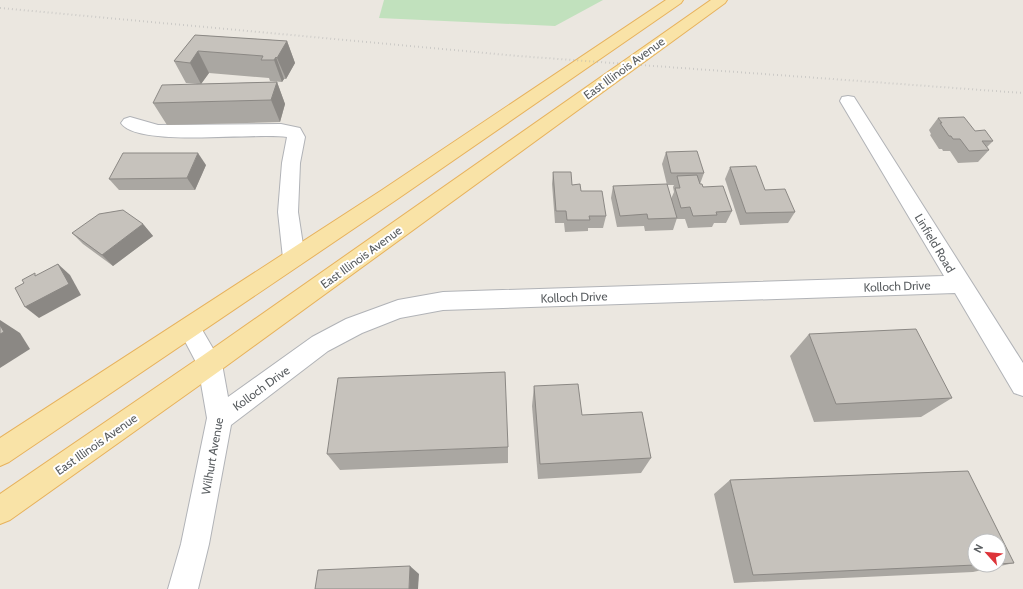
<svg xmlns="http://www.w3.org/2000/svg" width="1023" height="589" viewBox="0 0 1023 589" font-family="Cabin,sans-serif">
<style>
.green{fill:#c1e1bd}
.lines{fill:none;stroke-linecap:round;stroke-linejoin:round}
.minor-casing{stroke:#b1b3b7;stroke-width:2}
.major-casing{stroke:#e7b25d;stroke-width:2}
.minor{fill:#fff;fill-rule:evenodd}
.major{fill:#f9e3a7;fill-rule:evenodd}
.rail{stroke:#afb0b0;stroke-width:2;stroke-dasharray:0.5 3.5;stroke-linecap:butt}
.wall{fill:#aaa7a2;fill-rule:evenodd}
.shaded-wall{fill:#8b8884}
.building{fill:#c6c2bc;stroke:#8b8884}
.labels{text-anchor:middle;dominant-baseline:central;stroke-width:4;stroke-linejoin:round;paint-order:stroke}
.street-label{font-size:12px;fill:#595d60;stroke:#fff}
</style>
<rect width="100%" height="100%" fill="#ebe7e0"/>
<!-- green -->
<polygon class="green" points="384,0 603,0 555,26 379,18"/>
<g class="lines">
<!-- minor casing -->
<g class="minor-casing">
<g id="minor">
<polygon points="848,96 854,97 1023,363 1023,396 1014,393 955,293 443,310 400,318 362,333 328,351 231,425 209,544 198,589 168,589 181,544 207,418 198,366 178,328 181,321 189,318 197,321 222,364 228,397 312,337 346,319 398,300 443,292 944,276 840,101 842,97"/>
<path d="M130,117L158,125L281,124L300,128L305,137L300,163L298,212L305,258L301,264L294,266L287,264L283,258L278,212L282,163L287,137C256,132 137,148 121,123L124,119Z"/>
</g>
</g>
<!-- major casing -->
<g class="major-casing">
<g id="major">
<polygon points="666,0 683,0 681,3 396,200 9,462 0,466 0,438 382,190"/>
<polygon points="711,0 727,0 725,3 218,372 10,520 0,524 0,494 202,356"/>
</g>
</g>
<!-- minor -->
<use href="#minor" class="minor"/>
<!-- major -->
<use href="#major" class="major"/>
<!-- rail -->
<polyline class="rail" points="0,8 518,56 1023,93"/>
</g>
<!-- wall -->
<g class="wall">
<polygon points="195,35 287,41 295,63 286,79 284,79 282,82 270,81 269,78 209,73 201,84 277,82 285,104 280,122 167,125 153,103 198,84 186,83 174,61"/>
<polygon points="938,118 975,131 993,141 987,147 989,150 978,162 958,163 950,151 943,151 942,149 939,149 930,135 931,134 929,130"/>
<polygon points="666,152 704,173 700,184 732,211 726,223 714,223 712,227 688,228 685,219 677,219 677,218 673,230 645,231 644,226 617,227 611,198 613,186 671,199 674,192 673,187 674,185 667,185 662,164"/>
<polygon points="206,165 195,190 119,190 109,179"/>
<polygon points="730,167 765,190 795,212 788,223 740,225 725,179"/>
<polygon points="553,172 572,185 606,216 603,228 588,228 588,231 565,232 564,223 555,223 552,184"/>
<polygon points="143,224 153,236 113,266 83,244 72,233"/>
<polygon points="809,334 952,398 921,417 814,422 790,356"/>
<polygon points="534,386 651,458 641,473 538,479 532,406"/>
<polygon points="508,447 508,463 340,470 327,454"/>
<path d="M968,471L1014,563L973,572L734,583L714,494L730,480ZM975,541H999V565H975Z"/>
</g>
<!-- shaded-wall -->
<g class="shaded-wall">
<polygon points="287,41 295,63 286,79 277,58"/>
<polygon points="198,51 209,73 201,84 190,63"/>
<polygon points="276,57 284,79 282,82 274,60"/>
<polygon points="277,82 285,104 280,122 271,100"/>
<polygon points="198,153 206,165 195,190 187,178"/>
<polygon points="143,224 153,236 113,266 102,255"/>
<polygon points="58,264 70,275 81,295 39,318 25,307"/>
<polygon points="0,320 20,333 30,349 0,368"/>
<polygon points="410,566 419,574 418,589 409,589"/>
</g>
<!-- building -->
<g class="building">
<polygon points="195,35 287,41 277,58 276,57 274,60 261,60 263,56 198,51 190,63 174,61"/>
<polygon points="277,82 271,100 153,103 162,85"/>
<polygon points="964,117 975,131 985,130 993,141 982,141 989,150 969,151 960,139 953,139 951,136 949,136 940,123 942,123 938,118"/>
<polygon points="697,151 704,173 671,173 666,152"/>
<polygon points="123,153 198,153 187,178 109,179"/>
<polygon points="756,166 765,190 785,189 795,212 746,213 730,167"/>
<polygon points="553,172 571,172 572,185 580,184 581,191 602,191 606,216 589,216 590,220 567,220 566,211 556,211"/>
<polygon points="697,175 700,184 702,184 703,187 723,186 732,211 716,212 717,215 693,216 690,207 681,208 675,188 680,188 677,176"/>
<polygon points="667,184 677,218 648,219 647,214 620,216 613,186"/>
<polygon points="123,210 143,224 102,255 72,233 99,214"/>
<polygon points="58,264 69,284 25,307 15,288 24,283 22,280 35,273 35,276"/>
<polygon points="0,325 4,332 0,334"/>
<polygon points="916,329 952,398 836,404 809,334"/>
<polygon points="505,372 508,447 327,454 338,378"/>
<polygon points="578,384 582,415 642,412 651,458 540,464 534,386"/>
<polygon points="968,471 1014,563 999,564 999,541 975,541 975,565 753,575 730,480"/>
<polygon points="410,566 409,589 315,589 318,570"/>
</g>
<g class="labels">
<!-- street labels -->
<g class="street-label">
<text transform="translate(624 68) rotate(-36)">East Illinois Avenue</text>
<text transform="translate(935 243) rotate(59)">Linfield Road</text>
<text transform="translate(361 257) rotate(-36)">East Illinois Avenue</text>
<text transform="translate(897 286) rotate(-2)">Kolloch Drive</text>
<text transform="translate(574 297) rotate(-2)">Kolloch Drive</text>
<text transform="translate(261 388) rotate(-36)">Kolloch Drive</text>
<text transform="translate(96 444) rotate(-35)">East Illinois Avenue</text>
<text transform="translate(212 456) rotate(-80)">Wilhurt Avenue</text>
</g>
</g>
<!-- north arrow -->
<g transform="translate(987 553) rotate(297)"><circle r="19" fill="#ffffff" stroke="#bdbebf"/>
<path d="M0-3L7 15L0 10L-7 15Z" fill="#dd3439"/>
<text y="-6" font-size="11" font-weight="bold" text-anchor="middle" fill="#595d60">N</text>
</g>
</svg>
